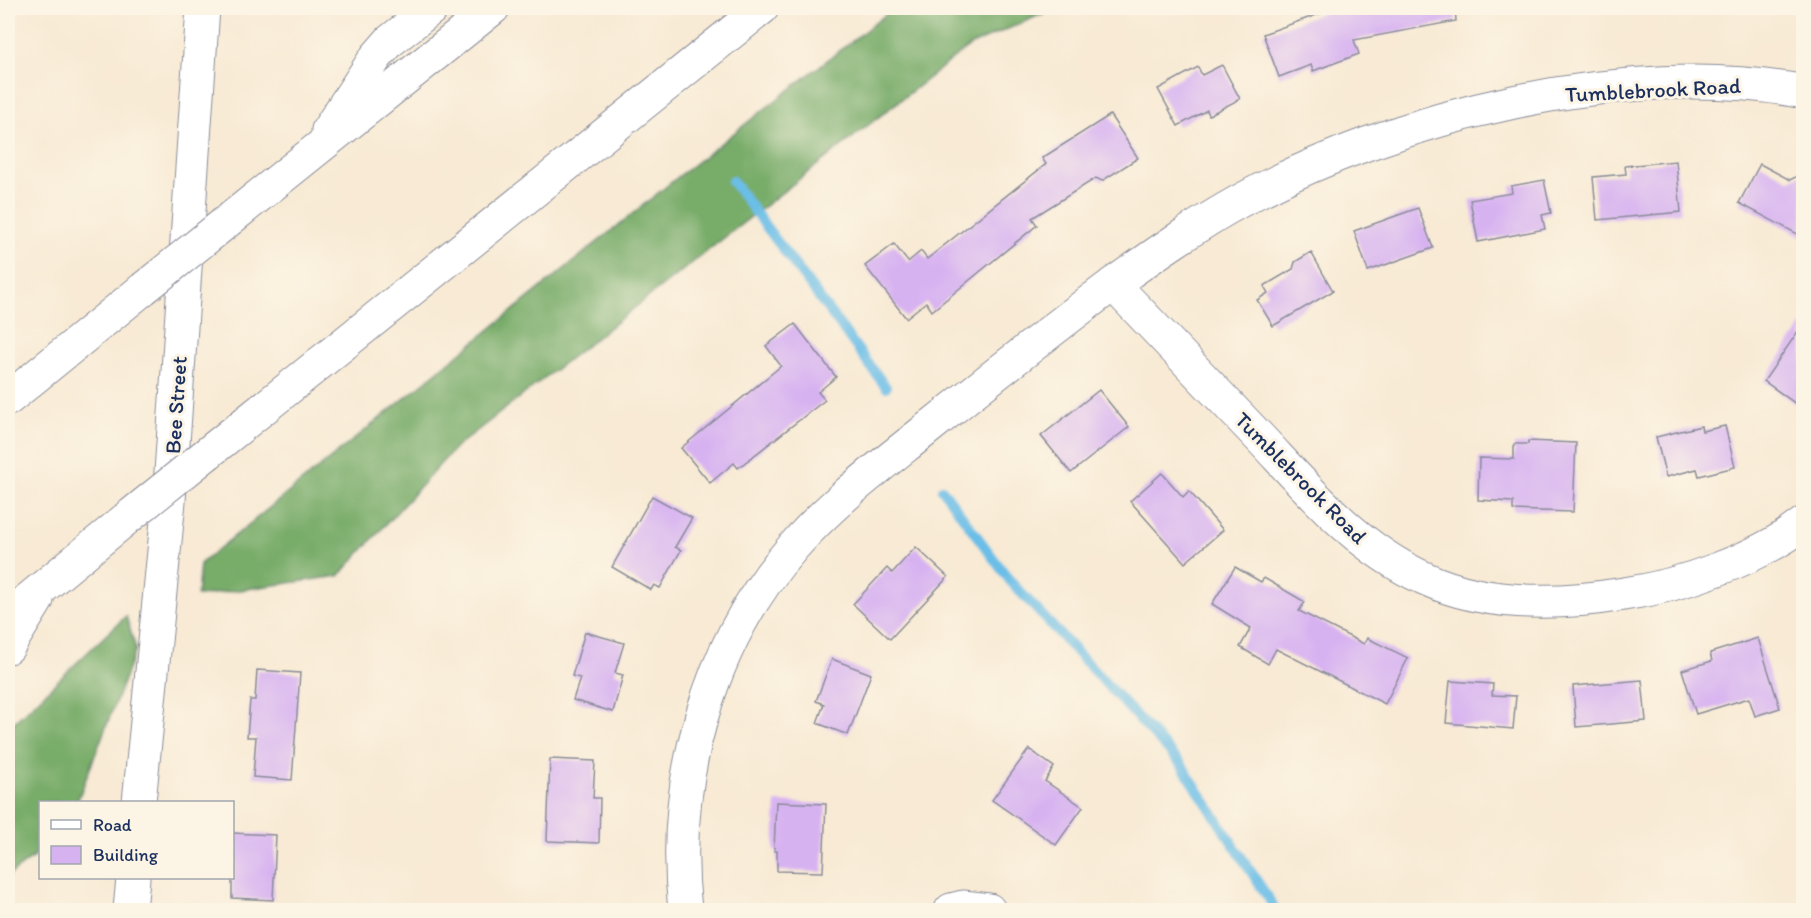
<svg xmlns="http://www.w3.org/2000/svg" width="1811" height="918" viewBox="0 0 1811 918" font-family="Itim,sans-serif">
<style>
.forest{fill:#78ac69;stroke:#4a6e64;stroke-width:1.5}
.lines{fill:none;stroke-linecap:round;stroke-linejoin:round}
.stream{stroke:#6bbee7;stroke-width:10}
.building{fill:#d7b2f1}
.minor-casing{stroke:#8a8c99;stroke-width:35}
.highway-casing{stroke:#8a8c99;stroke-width:35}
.minor{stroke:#fff;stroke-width:33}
.highway{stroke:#fff;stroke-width:33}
.highway-bridge-casing{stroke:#8a8c99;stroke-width:35;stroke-linecap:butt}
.highway-bridge{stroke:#fff;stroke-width:33}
.labels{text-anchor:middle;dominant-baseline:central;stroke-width:6;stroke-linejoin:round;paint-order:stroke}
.street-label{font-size:22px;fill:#1b2f5e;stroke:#fcf5e5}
</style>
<rect width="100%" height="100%" fill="#fcf5e5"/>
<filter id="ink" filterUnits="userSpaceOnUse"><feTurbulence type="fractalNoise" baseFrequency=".0167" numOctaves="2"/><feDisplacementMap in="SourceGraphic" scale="12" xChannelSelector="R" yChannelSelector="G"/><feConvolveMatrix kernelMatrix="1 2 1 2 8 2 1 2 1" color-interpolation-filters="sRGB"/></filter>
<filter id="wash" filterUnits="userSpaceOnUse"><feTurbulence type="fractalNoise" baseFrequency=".008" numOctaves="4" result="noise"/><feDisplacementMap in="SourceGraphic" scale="24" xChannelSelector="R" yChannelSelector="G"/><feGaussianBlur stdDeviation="1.35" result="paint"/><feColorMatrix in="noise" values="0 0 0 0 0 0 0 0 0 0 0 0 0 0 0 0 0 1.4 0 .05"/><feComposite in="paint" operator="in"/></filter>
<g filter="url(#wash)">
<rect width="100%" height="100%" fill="#f8ead4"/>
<!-- forest -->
<g class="forest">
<polygon points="894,8 1056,8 971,45 455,448 339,576 197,596 200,564 679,176"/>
<polygon points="126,616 136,649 77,802 40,802 40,852 8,876 8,728"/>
</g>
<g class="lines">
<!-- stream -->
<g class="stream">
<polyline points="732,181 886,387"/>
<polyline points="942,489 1011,582 1181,764 1276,910"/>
</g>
</g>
<g id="blocks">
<!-- building -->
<g class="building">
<polygon points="1336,8 1455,8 1456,21 1354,40 1359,54 1313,71 1311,65 1279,77 1263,34"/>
<polygon points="1222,65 1240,99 1209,115 1207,110 1178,126 1158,89 1198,67 1202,75"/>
<polygon points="1110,115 1138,158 1102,181 1096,178 1032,218 1037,225 932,311 926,302 906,318 865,266 894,244 908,262 921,251 927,259 1046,164 1042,158"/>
<polygon points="1676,161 1681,212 1597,220 1593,177 1626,174 1625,166"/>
<polygon points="1760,164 1790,180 1803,173 1803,237 1739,203"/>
<polygon points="1544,180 1551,213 1542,215 1545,229 1478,242 1470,200 1512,193 1511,186"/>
<polygon points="1418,208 1433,248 1368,271 1354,231"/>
<polygon points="1311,252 1333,291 1273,326 1257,300 1268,293 1264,286 1293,269 1295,262"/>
<polygon points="795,324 836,377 818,392 825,400 738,468 734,463 710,483 681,448 781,366 766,346"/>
<polygon points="1803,324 1803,409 1764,381"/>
<polygon points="1099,390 1129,427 1071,473 1041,436"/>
<polygon points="1701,426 1702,431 1725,426 1735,467 1699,476 1697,469 1666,477 1656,437"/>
<polygon points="1528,441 1576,443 1573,512 1513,510 1513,502 1478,500 1479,458 1514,459 1514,444 1528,444"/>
<polygon points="1162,473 1183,497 1189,491 1223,530 1185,563 1130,501"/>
<polygon points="652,496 692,518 675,547 681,550 660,588 654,585 651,590 612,567"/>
<polygon points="916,547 948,577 890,639 853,604 887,568 892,573"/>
<polygon points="1235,567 1261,582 1264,578 1305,602 1299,611 1364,644 1367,638 1408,658 1385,704 1276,649 1268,664 1240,647 1251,628 1212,604"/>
<polygon points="585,632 624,643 615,673 623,675 613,712 573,700 580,678 572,676"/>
<polygon points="1758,638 1780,708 1755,716 1749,698 1696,714 1682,670 1712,661 1710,653"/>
<polygon points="832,659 871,674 848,735 817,723 824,704 816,701"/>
<polygon points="257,670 300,673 292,780 253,777 256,737 247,737 250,700 255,700"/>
<polygon points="1642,680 1646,721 1576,727 1573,686"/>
<polygon points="1450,681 1493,684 1492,695 1516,696 1513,729 1446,723"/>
<polygon points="1029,749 1054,767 1045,781 1083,807 1056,845 992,800"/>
<polygon points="550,759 595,761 593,798 600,798 599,843 547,841"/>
<polygon points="776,802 826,804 823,872 777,871 777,851 774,851"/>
<polygon points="232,833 276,835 273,900 232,898"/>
</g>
</g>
</g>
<g filter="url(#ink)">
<use href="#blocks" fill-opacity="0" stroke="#8a8c99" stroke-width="1.5"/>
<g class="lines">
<!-- minor casing -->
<g class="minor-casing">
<g id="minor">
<path d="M1804,92C1629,58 1393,116 1238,202C1195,226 1154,255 1113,284C1162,335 1211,387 1260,438C1309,490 1357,548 1424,578C1486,607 1558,605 1624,594C1680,586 1759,559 1804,523"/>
<polyline points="139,802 169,501 203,8"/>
<polyline points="130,910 133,878"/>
<path d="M685,910C670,783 708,643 794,546C833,501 881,466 927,429C988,380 1050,331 1113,284"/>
<polyline points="951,910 963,907 989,910"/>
</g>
</g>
<!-- highway casing -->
<g class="highway-casing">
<g id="highway">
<polyline points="328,130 376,57 390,41 432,8"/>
<polyline points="225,223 493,8"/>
<polyline points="8,399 143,289"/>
<polyline points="208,453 762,8"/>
<polyline points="8,616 126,519"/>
<polyline points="8,647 37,600"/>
</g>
</g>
<!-- minor -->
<use href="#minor" class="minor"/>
<!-- highway -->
<use href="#highway" class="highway"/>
<!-- highway-bridge casing -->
<g class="highway-bridge-casing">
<g id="highway-bridge">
<polyline points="143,289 225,223"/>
<polyline points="126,519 208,453"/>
</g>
</g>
<!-- highway-bridge -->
<use href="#highway-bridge" class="highway-bridge"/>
</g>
</g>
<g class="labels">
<!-- street labels -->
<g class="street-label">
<text transform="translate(1653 90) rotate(-3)">Tumblebrook Road</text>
<text transform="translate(176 405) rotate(-86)">Bee Street</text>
<text transform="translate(1301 478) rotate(45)">Tumblebrook Road</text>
</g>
</g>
<!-- margin -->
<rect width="1811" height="918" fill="none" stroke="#fcf5e5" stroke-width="30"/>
<!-- legend -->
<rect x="39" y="801" width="195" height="78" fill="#fcf5e5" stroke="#a2a6af" stroke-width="1.5"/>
<rect x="51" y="820" width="30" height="9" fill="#ffffff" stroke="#a2a6af" stroke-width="1.5"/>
<text x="93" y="831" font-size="18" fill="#1b2f5e">Road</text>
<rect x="51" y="846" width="30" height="18" fill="#d7b2f1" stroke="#a2a6af" stroke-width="1.5"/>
<text x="93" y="861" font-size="18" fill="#1b2f5e">Building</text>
</svg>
